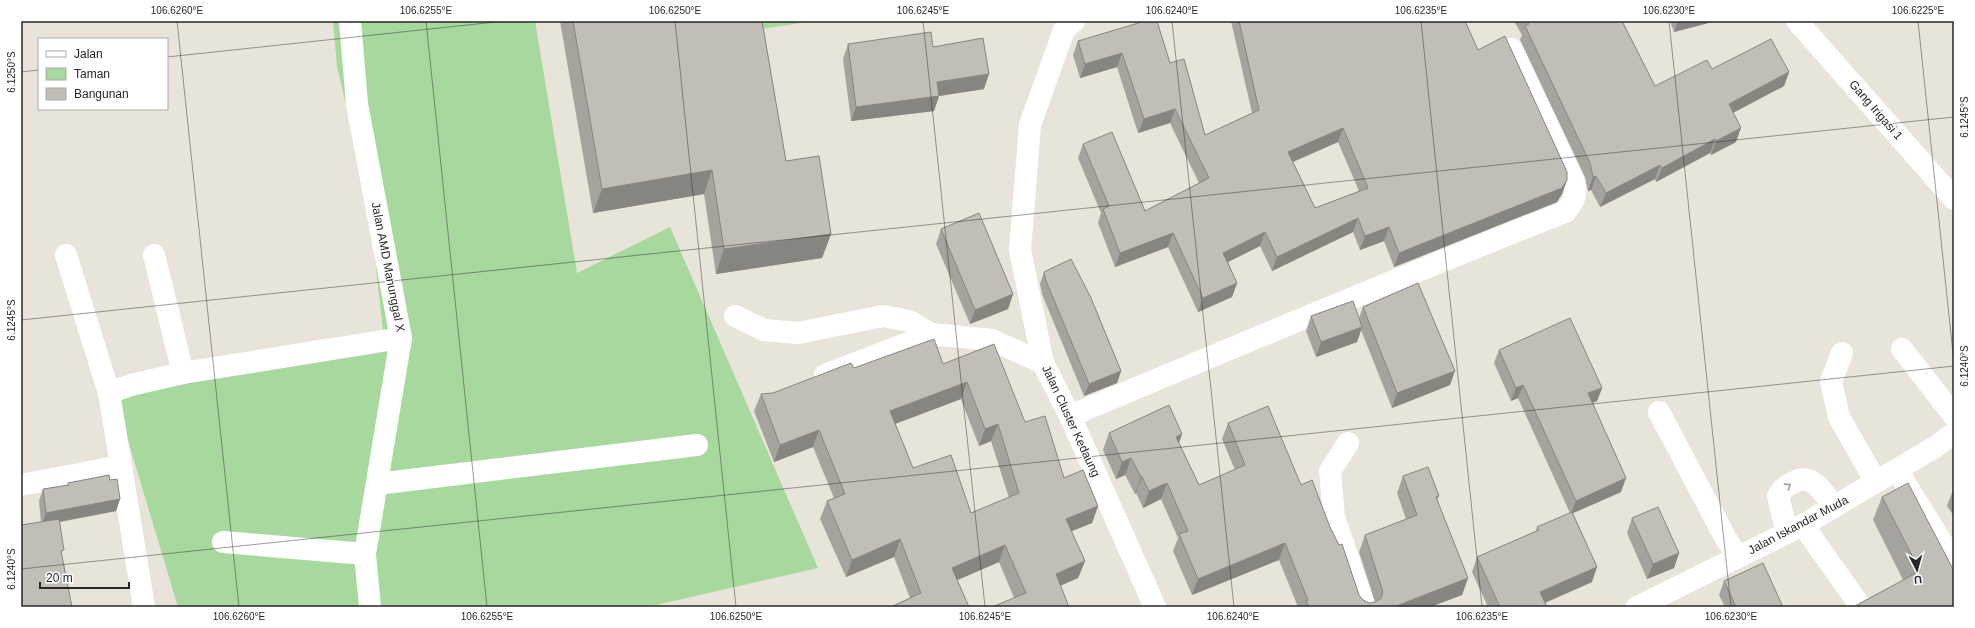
<svg xmlns="http://www.w3.org/2000/svg" width="1975" height="628" viewBox="0 0 1975 628" font-family="Helvetica,sans-serif">
<style>
.green{fill:#a7d89d}
.lines{fill:none;stroke-linecap:round;stroke-linejoin:round}
.minor{stroke:#fff;stroke-width:22}
.wall{fill:#a5a39d;fill-rule:evenodd}
.shaded-wall{fill:#868580}
.building{fill:#c0beb7;stroke:#868580;fill-rule:evenodd}
.oneway{stroke:#9e9e9e}
.ticks{fill:none;stroke:#272727;stroke-width:1;stroke-opacity:0.45}
.labels{text-anchor:middle;dominant-baseline:central;stroke-width:3;stroke-linejoin:round;paint-order:stroke}
.street-label{font-size:12px;fill:#272727;stroke:#fff}
.neatline{fill:none;stroke:#272727;stroke-width:1.5}
.ticks-label{font-size:10px;text-anchor:middle;fill:#272727}
</style>
<rect width="100%" height="100%" fill="#e8e4da"/>
<!-- green -->
<g class="green">
<polygon points="333,21 535,21 577,273 670,227 818,568 647,607 178,607 114,394 384,340 368,195 337,67"/>
<polygon points="760,21 816,21 761,29"/>
</g>
<g class="lines">
<!-- minor -->
<g class="minor">
<polyline points="350,21 357,104 401,338 365,554 370,607"/>
<polyline points="1074,21 1064,30 1030,125 1020,250 1043,363 1070,416 1155,607"/>
<polyline points="1797,21 1954,199"/>
<polyline points="66,255 109,393"/>
<polyline points="154,255 183,373"/>
<polyline points="735,316 764,330 798,333 883,316 909,321 931,334"/>
<polyline points="1902,349 1954,416"/>
<polyline points="1842,353 1831,381 1839,417 1876,482"/>
<polyline points="825,375 931,334 992,340 1043,363"/>
<polyline points="1659,412 1725,537 1738,557"/>
<path d="M1070,416C1235,347 1399,277 1565,212C1574,201 1577,196 1574,182L1512,49"/>
<polyline points="1348,443 1330,471 1334,517 1365,607"/>
<polyline points="121,466 144,607"/>
<polyline points="1897,470 1954,562"/>
<polyline points="377,484 697,445"/>
<polyline points="21,485 121,466 109,393 131,385 183,373 401,338"/>
<polyline points="1803,525 1861,607"/>
<path d="M1787,533L1778,496C1782,489 1786,486 1794,482C1813,472 1824,494 1834,507"/>
<polyline points="223,542 365,554"/>
<polyline points="1637,607 1803,525 1935,447 1954,433"/>
</g>
</g>
<!-- wall -->
<g class="wall">
<polygon points="560,21 762,21 786,161 831,234 822,258 716,274 704,194 593,213"/>
<path d="M1231,21H1465L1478,50L1567,180L1562,194L1557,202L1394,267L1384,241L1360,250L1353,232L1272,271L1260,246L1228,262L1237,283L1232,297L1198,312L1168,247L1115,267L1098,223L1101,213L1078,158L1083,144L1145,211L1199,183L1170,123L1138,133L1117,67L1080,78L1073,55L1078,41L1170,63L1205,135L1252,113ZM1338,142L1359,191L1315,208L1293,162Z"/>
<polygon points="1514,21 1622,21 1655,86 1712,69 1789,72 1784,86 1733,113 1736,142 1711,155 1710,153 1656,182 1655,179 1600,207 1591,190 1588,191 1585,177 1520,40 1522,35"/>
<polygon points="1670,21 1716,21 1674,32"/>
<polygon points="848,44 933,47 984,89 939,96 934,111 851,121 843,59"/>
<polygon points="941,229 1013,294 1008,309 970,324 936,244"/>
<polygon points="1044,272 1121,371 1117,383 1084,396 1042,294 1040,284"/>
<polygon points="1363,307 1450,385 1392,408 1361,330 1357,342 1316,357 1306,331 1311,316 1359,318"/>
<polygon points="1499,350 1602,388 1597,401 1593,403 1621,492 1573,513 1592,582 1545,603 1547,607 1488,607 1472,572 1477,557 1536,531 1537,527 1570,513 1518,398 1511,401 1494,363"/>
<path d="M943,364L1025,422L1064,478L1098,506L1092,523L1071,531L1085,561L1078,578L1014,598L999,562L957,580L969,607H892L893,606L910,598L894,557L846,577L820,519L827,501L834,498L813,447L774,462L754,411L761,394L773,393L854,368ZM961,399L979,446L991,441L1009,498L971,513L913,468L895,424Z"/>
<polygon points="1228,423 1301,485 1330,527 1359,595 1363,600 1369,603 1375,602 1359,552 1365,535 1406,519 1397,493 1403,476 1439,496 1437,500 1468,578 1462,595 1430,607 1298,607 1279,560 1192,595 1173,551 1178,538 1161,499 1143,508 1136,493 1135,494 1125,475 1116,479 1103,450 1109,433 1182,434 1179,443 1199,485 1235,470 1222,439"/>
<polygon points="110,480 120,499 116,511 60,522 62,555 41,522 39,501 43,489 67,485 68,483"/>
<polygon points="1954,487 1954,516 1947,506"/>
<polygon points="1882,497 1954,607 1854,607 1855,606 1903,580 1873,520"/>
<polygon points="1632,518 1679,553 1674,568 1647,579 1627,533"/>
<polygon points="1724,581 1783,607 1725,607 1719,595"/>
</g>
<!-- shaded-wall -->
<g class="shaded-wall">
<polygon points="1678,21 1716,21 1674,32"/>
<polygon points="1122,53 1117,67 1080,78 1085,64"/>
<polygon points="1789,72 1784,86 1723,118 1729,104"/>
<polygon points="989,74 984,89 939,96 934,111 851,121 856,107 937,82"/>
<polygon points="1175,109 1170,123 1138,133 1144,119"/>
<polygon points="1343,128 1338,142 1283,166 1288,152"/>
<polygon points="1741,128 1736,142 1711,155 1716,141"/>
<polygon points="1715,139 1710,153 1656,182 1662,168"/>
<polygon points="1660,165 1655,179 1600,207 1606,193"/>
<polygon points="712,170 704,194 593,213 602,189"/>
<polygon points="1596,176 1591,190 1588,191 1593,177"/>
<polygon points="1567,180 1562,194 1557,202 1394,267 1399,253"/>
<polygon points="1358,218 1353,232 1272,271 1277,257"/>
<polygon points="1389,227 1384,241 1360,250 1365,236"/>
<polygon points="1265,232 1260,246 1218,267 1223,253"/>
<polygon points="1173,233 1168,247 1115,267 1120,253"/>
<polygon points="831,234 822,258 716,274 724,249"/>
<polygon points="1237,283 1232,297 1198,312 1203,298"/>
<polygon points="1013,294 1008,309 970,324 975,310"/>
<polygon points="1362,327 1357,342 1316,357 1321,342"/>
<polygon points="1121,371 1117,383 1084,396 1089,384"/>
<polygon points="1455,371 1450,385 1392,408 1397,393"/>
<polygon points="967,382 961,399 884,428 890,411"/>
<polygon points="1523,385 1518,398 1511,401 1516,388"/>
<polygon points="1602,388 1597,401 1583,407 1588,393"/>
<polygon points="998,424 991,441 979,446 985,429"/>
<polygon points="819,430 813,447 774,462 780,445"/>
<polygon points="1182,434 1176,451 1176,437"/>
<polygon points="1131,458 1125,475 1116,479 1122,462"/>
<polygon points="1141,477 1142,477 1136,493 1135,494"/>
<polygon points="1626,478 1621,492 1571,514 1576,501"/>
<polygon points="1167,483 1161,499 1143,508 1149,491"/>
<polygon points="120,499 116,511 42,525 46,513"/>
<polygon points="1098,506 1092,523 1060,536 1066,519"/>
<polygon points="900,539 894,557 846,577 852,560"/>
<polygon points="1285,543 1279,560 1192,595 1198,579"/>
<polygon points="1005,545 999,562 946,585 952,568"/>
<polygon points="1679,553 1674,568 1647,579 1653,564"/>
<polygon points="1085,561 1078,578 1049,591 1056,574"/>
<polygon points="1597,567 1592,582 1535,607 1540,592"/>
<polygon points="1468,578 1462,595 1430,607 1394,607"/>
</g>
<!-- building -->
<g class="building">
<polygon points="573,21 762,21 786,161 819,156 831,234 724,249 712,170 602,189"/>
<path d="M1145,21H1157L1170,63L1184,59L1205,135L1259,110L1239,21H1465L1478,50L1505,36L1567,172V180L1562,188L1399,253L1389,227L1365,236L1358,218L1277,257L1265,232L1223,253L1237,283L1203,298L1173,233L1120,253L1103,209L1109,206L1083,144L1112,132L1145,211L1209,178L1175,109L1144,119L1122,53L1085,64L1078,41ZM1343,128L1368,188L1315,208L1288,152Z"/>
<polygon points="1527,21 1622,21 1655,86 1707,60 1712,69 1771,39 1789,72 1729,104 1741,128 1716,141 1715,139 1662,168 1660,165 1606,193 1596,176 1593,177 1590,163 1525,26 1529,24"/>
<polygon points="931,32 933,47 983,38 989,74 937,82 939,96 856,107 848,44"/>
<polygon points="979,213 1013,294 975,310 941,229"/>
<polygon points="1071,259 1091,298 1121,371 1089,384 1046,281 1044,272"/>
<polygon points="1418,283 1455,371 1397,393 1363,307"/>
<polygon points="1353,301 1362,327 1321,342 1311,316"/>
<polygon points="1570,318 1602,388 1588,393 1626,478 1576,501 1523,385 1516,388 1499,350"/>
<path d="M934,339L943,364L994,344L1025,422L1045,416L1064,478L1083,470L1098,506L1066,519L1085,561L1056,574L1069,607H992L1026,593L1005,545L952,568L969,607H893V606L921,593L900,539L852,560L827,501L845,494L819,430L780,445L761,394L773,393L851,363L854,368ZM967,382L985,429L998,424L1019,493L971,513L951,455L913,468L890,411Z"/>
<polygon points="1169,405 1182,434 1176,437 1199,485 1245,465 1228,423 1268,406 1301,485 1312,480 1330,527 1339,545 1342,544 1359,595 1363,600 1369,603 1375,602 1381,598 1383,592 1365,535 1417,515 1403,476 1428,467 1439,496 1436,497 1468,578 1394,607 1309,607 1306,601 1308,600 1285,543 1198,579 1179,534 1188,531 1167,483 1149,491 1142,477 1141,477 1131,458 1122,462 1109,433"/>
<polygon points="109,475 110,480 117,479 120,499 46,513 43,489 69,485 68,483"/>
<polygon points="1908,483 1954,571 1954,607 1855,607 1855,606 1920,571 1882,497"/>
<polygon points="1658,507 1679,553 1653,564 1632,518"/>
<polygon points="1572,512 1597,567 1540,592 1547,607 1500,607 1477,557 1539,530 1537,527"/>
<polygon points="59,519 64,550 61,551 72,607 21,607 21,525"/>
<polygon points="1763,563 1783,607 1736,607 1724,581"/>
</g>
<!-- one-way arrows -->
<defs><path id="oneway-chevron" d="M-2-3.5L2.5 0L-2 3.5" fill="none" stroke-width="1.6" stroke-linecap="round" stroke-linejoin="round"/></defs>
<use class="oneway" href="#oneway-chevron" transform="translate(1788 486) rotate(-33)"/>
<!-- ticks -->
<path class="ticks" d="M177,21L239,607M426,21L487,607M675,21L736,607M923,21L985,607M1172,21L1234,607M1421,21L1482,607M1669,21L1731,607M1918,21L1954,363M167,57L505,21M21,72L39,70M21,320L1954,117M21,569L1954,366"/>
<g class="labels">
<!-- street labels -->
<g class="street-label">
<text transform="translate(1876 110) rotate(49)">Gang Irigasi 1</text>
<text transform="translate(388 267) rotate(79)">Jalan AMD Manunggal X</text>
<text transform="translate(1071 421) rotate(65)">Jalan Cluster Kedaung</text>
<text transform="translate(1798 525) rotate(-28)">Jalan Iskandar Muda</text>
</g>
</g>
<!-- border -->
<rect width="1975" height="628" fill="none" stroke="#ffffff" stroke-width="44"/>
<!-- legend -->
<rect x="38" y="38" width="130" height="72" fill="#ffffff" stroke="#a9a9a9"/>
<rect x="46" y="51" width="20" height="6" fill="#ffffff" stroke="#a9a9a9"/>
<text x="74" y="58" font-size="12" fill="#272727">Jalan</text>
<rect x="46" y="68" width="20" height="12" fill="#a7d89d" stroke="#a9a9a9"/>
<text x="74" y="78" font-size="12" fill="#272727">Taman</text>
<rect x="46" y="88" width="20" height="12" fill="#c0beb7" stroke="#a9a9a9"/>
<text x="74" y="98" font-size="12" fill="#272727">Bangunan</text>
<!-- north arrow -->
<g transform="translate(1917 570) rotate(174)" stroke="#ffffff" stroke-width="3" paint-order="stroke">
<path d="M0-3L7 15L0 10L-7 15Z" fill="#272727"/>
<text y="-6" font-size="11" font-weight="bold" text-anchor="middle" fill="#272727">U</text>
</g>
<!-- scale -->
<path d="M40 582v6h89v-6" fill="none" stroke="#272727" stroke-width="2"/>
<text x="46" y="582" font-size="12" fill="#272727" stroke="#ffffff" stroke-width="3" paint-order="stroke">20 m</text>
<rect x="22" y="22" width="1931" height="584" class="neatline"/>
<g class="ticks-label">
<text x="177" y="14">106.6260°E</text>
<text x="426" y="14">106.6255°E</text>
<text x="675" y="14">106.6250°E</text>
<text x="923" y="14">106.6245°E</text>
<text x="1172" y="14">106.6240°E</text>
<text x="1421" y="14">106.6235°E</text>
<text x="1669" y="14">106.6230°E</text>
<text x="1918" y="14">106.6225°E</text>
<text transform="translate(11 72) rotate(-90)" y="4">6.1250°S</text>
<text transform="translate(1964 117) rotate(-90)" y="4">6.1245°S</text>
<text transform="translate(11 320) rotate(-90)" y="4">6.1245°S</text>
<text transform="translate(1964 366) rotate(-90)" y="4">6.1240°S</text>
<text transform="translate(11 569) rotate(-90)" y="4">6.1240°S</text>
<text x="239" y="620">106.6260°E</text>
<text x="487" y="620">106.6255°E</text>
<text x="736" y="620">106.6250°E</text>
<text x="985" y="620">106.6245°E</text>
<text x="1233" y="620">106.6240°E</text>
<text x="1482" y="620">106.6235°E</text>
<text x="1731" y="620">106.6230°E</text>
</g>
</svg>
